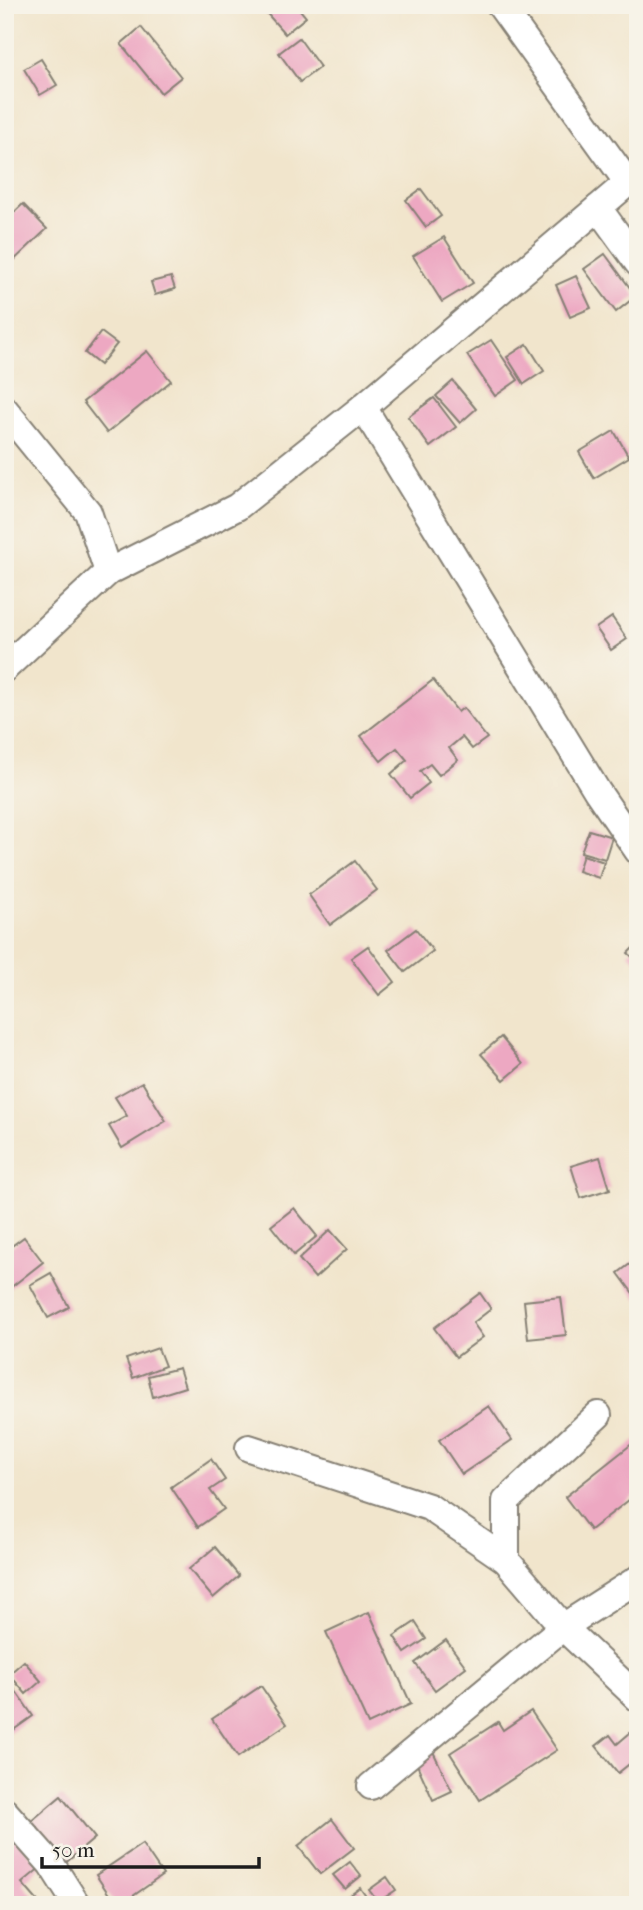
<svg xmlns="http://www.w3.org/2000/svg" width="643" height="1910" viewBox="0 0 643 1910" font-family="'IM FELL French Canon',serif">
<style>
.building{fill:#eda8c2}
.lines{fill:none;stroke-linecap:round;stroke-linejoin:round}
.minor-casing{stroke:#868074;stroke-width:30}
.minor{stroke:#fff;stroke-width:26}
</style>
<rect width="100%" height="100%" fill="#f7f3e8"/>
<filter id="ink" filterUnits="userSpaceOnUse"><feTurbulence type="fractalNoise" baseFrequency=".0143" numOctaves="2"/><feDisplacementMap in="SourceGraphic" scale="14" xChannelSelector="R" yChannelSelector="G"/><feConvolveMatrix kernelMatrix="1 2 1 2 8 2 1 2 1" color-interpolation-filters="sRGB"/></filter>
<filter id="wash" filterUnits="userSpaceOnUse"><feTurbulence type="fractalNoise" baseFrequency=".00686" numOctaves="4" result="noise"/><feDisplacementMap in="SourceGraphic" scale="28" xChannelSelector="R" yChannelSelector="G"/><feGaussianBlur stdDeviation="1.57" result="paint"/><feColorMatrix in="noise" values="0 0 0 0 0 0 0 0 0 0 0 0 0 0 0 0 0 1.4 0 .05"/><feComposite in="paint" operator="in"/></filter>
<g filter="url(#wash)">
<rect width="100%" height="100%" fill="#f1e5cc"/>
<g id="blocks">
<!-- building -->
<g class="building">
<polygon points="267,5 296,5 306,17 285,34 263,9"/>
<polygon points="141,27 181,77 161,93 121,44"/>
<polygon points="299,38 320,67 300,82 279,53"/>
<polygon points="41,59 57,85 40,95 24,69"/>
<polygon points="421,189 441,216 426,227 406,200"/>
<polygon points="23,204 47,229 9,265 5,261 5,221"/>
<polygon points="444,237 473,283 442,302 413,256"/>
<polygon points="605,254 636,296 616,312 584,269"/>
<polygon points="576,276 591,308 570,317 556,285"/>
<polygon points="171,277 175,289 155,295 151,282"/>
<polygon points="101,332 117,344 100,365 85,353"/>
<polygon points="491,340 518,380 495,396 467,355"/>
<polygon points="527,344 544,371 524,384 507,357"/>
<polygon points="147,351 171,381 107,433 83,402"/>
<polygon points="453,381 476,409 460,423 436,396"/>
<polygon points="434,398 456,427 430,447 408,417"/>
<polygon points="614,431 629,457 594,478 579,452"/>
<polygon points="612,617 627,639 611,650 596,628"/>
<polygon points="433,680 458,712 463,708 487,738 472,749 462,737 449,748 458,760 439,775 430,764 420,771 429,783 410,798 391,774 407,760 397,748 381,761 361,736"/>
<polygon points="589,830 612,837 605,859 581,852"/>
<polygon points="583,855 604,862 599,878 578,871"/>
<polygon points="355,861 377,890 330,925 309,895"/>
<polygon points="416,929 433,951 405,972 388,950"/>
<polygon points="638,943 638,962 628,953"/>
<polygon points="368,946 395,982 379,995 351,958"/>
<polygon points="501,1037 523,1064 504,1080 481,1054"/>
<polygon points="142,1082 166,1121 122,1148 109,1126 127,1116 115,1097"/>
<polygon points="600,1157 610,1189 581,1198 571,1166"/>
<polygon points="294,1208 317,1236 294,1255 271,1226"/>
<polygon points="330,1230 347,1249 315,1278 299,1259"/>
<polygon points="24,1237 43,1262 5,1292 5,1251"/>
<polygon points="638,1258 638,1300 618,1273"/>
<polygon points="51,1273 69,1307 48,1318 30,1285"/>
<polygon points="480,1293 491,1309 473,1323 483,1337 456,1357 434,1328"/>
<polygon points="561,1297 566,1335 528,1339 524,1301"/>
<polygon points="158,1348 165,1366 133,1378 126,1359"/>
<polygon points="179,1368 185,1387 153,1397 148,1376"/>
<polygon points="489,1406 512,1440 462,1474 439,1440"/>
<polygon points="638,1439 638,1493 590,1530 565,1497"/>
<polygon points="211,1459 225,1480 210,1490 224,1509 198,1527 171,1487"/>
<polygon points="215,1547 239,1576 213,1598 189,1569"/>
<polygon points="369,1612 411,1704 368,1724 326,1632"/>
<polygon points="415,1622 426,1639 405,1653 394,1636"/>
<polygon points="446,1640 466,1667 435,1690 415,1663"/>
<polygon points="24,1661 41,1681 26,1694 9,1674"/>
<polygon points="261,1686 287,1724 238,1757 212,1719"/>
<polygon points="13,1687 33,1716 5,1736 5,1692"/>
<polygon points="531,1711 557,1750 480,1800 450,1753 498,1722 503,1730"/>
<polygon points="630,1733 638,1743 638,1757 618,1773 596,1746 610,1735 617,1744"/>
<polygon points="428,1741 452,1791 433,1800 410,1749"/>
<polygon points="61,1796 95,1838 63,1865 29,1823"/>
<polygon points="332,1819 354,1848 320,1874 298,1846"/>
<polygon points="14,1837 41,1867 22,1883 41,1905 5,1905 5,1845"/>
<polygon points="142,1844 163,1875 120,1905 116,1905 96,1875"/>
<polygon points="350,1862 361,1876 345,1889 333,1875"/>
<polygon points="387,1877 396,1890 378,1902 369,1890"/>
<polygon points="360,1888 372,1905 337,1905"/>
</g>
</g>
</g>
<g filter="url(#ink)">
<use href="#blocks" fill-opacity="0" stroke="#868074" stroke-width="2"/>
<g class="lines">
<!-- minor casing -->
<g class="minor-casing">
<g id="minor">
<polyline points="500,5 628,183"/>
<polyline points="598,208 638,263"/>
<polyline points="363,407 597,791 638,851"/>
<polyline points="5,410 88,512 108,572"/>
<polyline points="5,668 108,572 237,507 363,407 638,174"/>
<polyline points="249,1448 429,1507 506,1560 563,1627 638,1698"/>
<polyline points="506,1560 506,1501 598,1415"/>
<polyline points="371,1786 563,1627 638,1579"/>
<polyline points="5,1812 51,1864 77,1905"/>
</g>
</g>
<!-- minor -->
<use href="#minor" class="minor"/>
</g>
</g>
<!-- margin -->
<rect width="643" height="1910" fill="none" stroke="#f7f3e8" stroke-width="28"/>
<!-- scale -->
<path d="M42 1857v10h217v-10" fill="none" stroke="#1c1c1c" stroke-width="3.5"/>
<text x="52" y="1857" font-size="21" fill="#1c1c1c" stroke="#f7f3e8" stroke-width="5" paint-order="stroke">50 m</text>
</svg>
